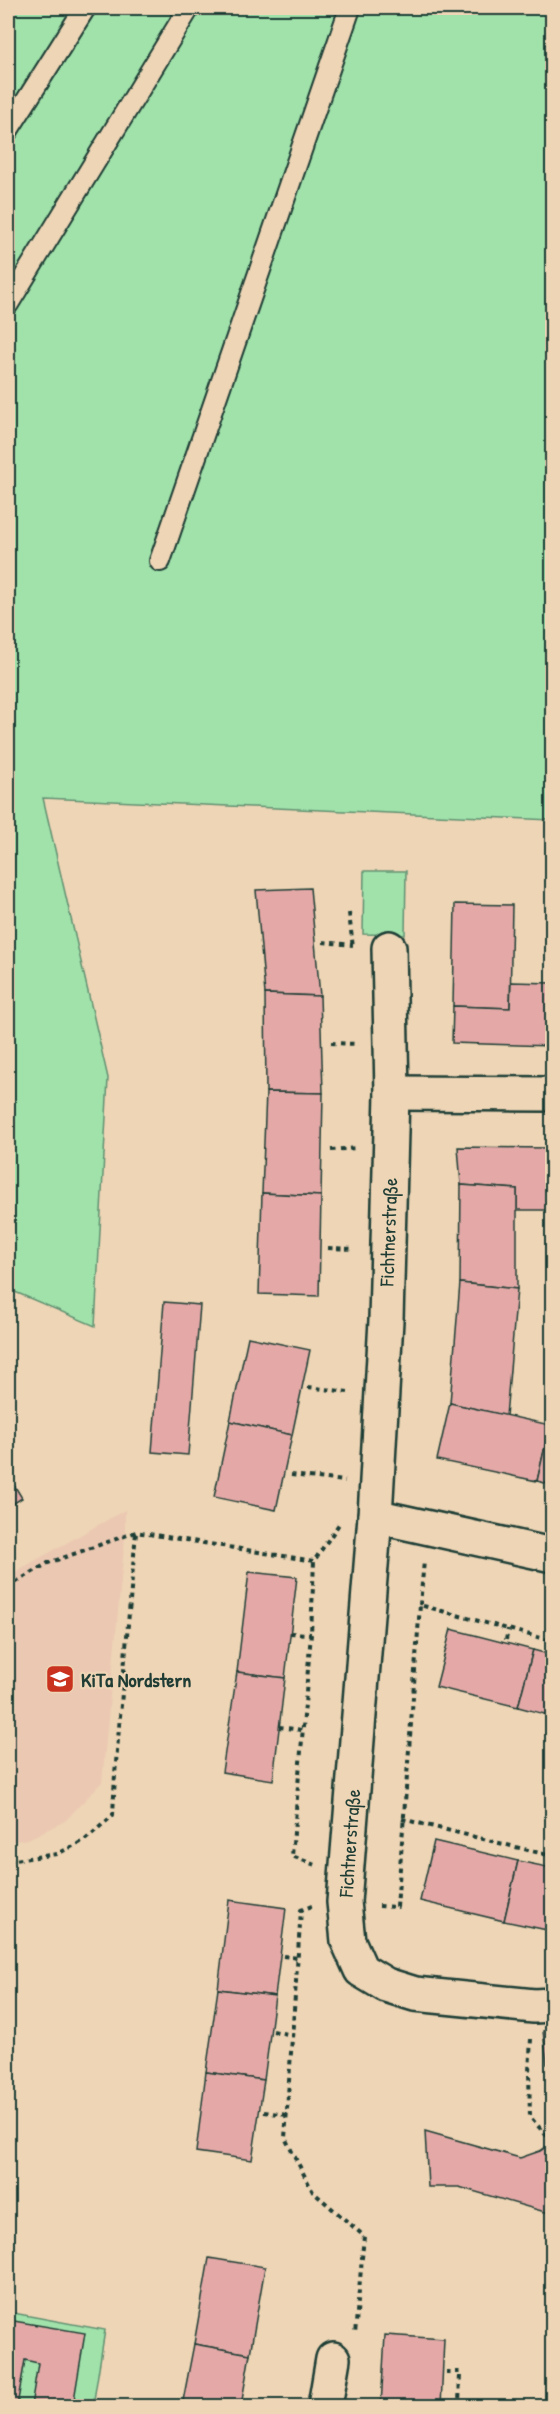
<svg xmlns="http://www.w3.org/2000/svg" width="560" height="2414" viewBox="0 0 560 2414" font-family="'Patrick Hand',sans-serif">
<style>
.built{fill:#ebc8b2}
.green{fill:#a1e2ab;stroke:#609070;stroke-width:1.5}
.building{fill:#e4a9a7;stroke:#1f3d34;stroke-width:1.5}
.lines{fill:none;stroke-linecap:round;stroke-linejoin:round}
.service-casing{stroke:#1f3d34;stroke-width:24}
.minor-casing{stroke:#1f3d34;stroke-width:38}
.path{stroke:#1f3d34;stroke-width:4;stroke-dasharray:4.5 4.5;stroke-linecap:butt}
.service{stroke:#eed5b6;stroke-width:20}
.minor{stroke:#eed5b6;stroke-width:33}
.labels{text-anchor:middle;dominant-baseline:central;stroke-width:4.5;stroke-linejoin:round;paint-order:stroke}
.street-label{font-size:20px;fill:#1f3d34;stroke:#eed5b6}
.poi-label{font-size:20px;font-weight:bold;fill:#1f3d34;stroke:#eed5b6;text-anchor:start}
</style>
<rect width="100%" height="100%" fill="#eed5b6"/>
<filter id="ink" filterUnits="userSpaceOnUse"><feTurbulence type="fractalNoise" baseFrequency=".0167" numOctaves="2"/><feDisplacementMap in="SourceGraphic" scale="12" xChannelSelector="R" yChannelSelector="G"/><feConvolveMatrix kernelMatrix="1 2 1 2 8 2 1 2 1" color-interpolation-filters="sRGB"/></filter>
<g filter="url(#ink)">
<!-- built -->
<polygon class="built" points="125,1510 125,1536 102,1782 65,1821 28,1839 8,1842 8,1576"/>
<!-- green -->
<g class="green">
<polygon points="8,8 552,8 552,820 43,798 108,1078 95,1326 8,1289"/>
<polygon points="364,871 406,871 405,935 363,934"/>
<polygon points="8,2312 105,2330 93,2406 8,2406"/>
</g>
<!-- building -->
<g class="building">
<polygon points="310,888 320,996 265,994 256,890"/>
<polygon points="455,904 512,905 510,1008 453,1006"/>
<polygon points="511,982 552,983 552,1046 452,1043 453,1006 510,1008"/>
<polygon points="265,994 320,996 323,1093 266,1092"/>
<polygon points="266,1092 323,1093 321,1196 262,1193"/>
<polygon points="458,1147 552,1148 552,1210 517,1210 517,1189 461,1185"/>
<polygon points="461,1185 517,1189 517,1289 460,1283"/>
<polygon points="262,1193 321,1196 319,1296 259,1294"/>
<polygon points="460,1283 517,1289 506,1416 450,1403"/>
<polygon points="164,1302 200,1305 188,1455 152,1452"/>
<polygon points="248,1337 310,1350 292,1435 230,1421"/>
<polygon points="450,1403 550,1425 537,1481 437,1460"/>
<polygon points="230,1421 292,1435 276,1510 214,1497"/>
<polygon points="550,1425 552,1426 552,1485 537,1481"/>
<polygon points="8,1475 22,1498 8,1507"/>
<polygon points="249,1572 297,1577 285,1678 237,1672"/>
<polygon points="451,1629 533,1650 518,1707 436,1687"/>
<polygon points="533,1650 552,1655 552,1716 518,1707"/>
<polygon points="237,1672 285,1678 273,1780 222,1772"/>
<polygon points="434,1841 518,1861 504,1921 420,1901"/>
<polygon points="518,1861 552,1868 552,1931 504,1921"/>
<polygon points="229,1900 286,1908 275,1996 218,1989"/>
<polygon points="218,1989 275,1996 264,2080 206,2072"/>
<polygon points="552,2030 552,2063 547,2064 543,2031"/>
<polygon points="206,2072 264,2080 252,2160 196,2152"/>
<polygon points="425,2131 520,2158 540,2151 552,2143 552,2214 459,2187 428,2187"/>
<polygon points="209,2258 265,2267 250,2354 194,2344"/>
<polygon points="8,2320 85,2333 73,2406 31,2406 38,2363 25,2360 17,2406 8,2406"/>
<polygon points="385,2335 444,2339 441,2406 381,2406"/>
<polygon points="194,2344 250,2354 241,2406 182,2406"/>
</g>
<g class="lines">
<!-- service casing -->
<g class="service-casing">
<g id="service">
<polyline points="8,130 85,8"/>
<polyline points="8,304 189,8"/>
<polyline points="160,561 350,8"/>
</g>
</g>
<!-- minor casing -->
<g class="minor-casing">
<g id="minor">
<polyline points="389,948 392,1093 386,1320 375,1516 344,1902 348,1941 361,1970 386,1985 415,1994 534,2006 552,2005"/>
<polyline points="392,1093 552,1094"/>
<polyline points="375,1516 552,1555"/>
<polyline points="325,2406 333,2359"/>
</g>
</g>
<!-- path -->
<g class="path">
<polyline points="349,913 353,948"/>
<polyline points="323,942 353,945"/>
<polyline points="331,1043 358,1044"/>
<polyline points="331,1150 357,1148"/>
<polyline points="328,1248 354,1249"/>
<polyline points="308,1387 348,1392"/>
<polyline points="291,1475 345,1481"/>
<polyline points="8,1587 48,1563 136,1532 314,1561"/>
<polyline points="420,1605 424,1561"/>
<polyline points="290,1633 311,1634"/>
<polyline points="506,1640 508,1629"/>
<polyline points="279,1727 302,1730"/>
<polyline points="402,1819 552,1856"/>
<polyline points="8,1861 57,1854 85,1840 113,1815 115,1774 136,1532"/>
<polyline points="315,1865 292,1856 311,1634 314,1561 339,1524"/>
<polyline points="312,1906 301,1910 285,2138 313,2192 364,2236 355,2334"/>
<polyline points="379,1906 397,1907 420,1605 552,1641"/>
<polyline points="283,1956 298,1958"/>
<polyline points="273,2031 292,2035"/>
<polyline points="531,2039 529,2071 530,2117 547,2136"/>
<polyline points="264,2112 287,2115"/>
<polyline points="446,2372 460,2372 459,2406"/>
</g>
<!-- service -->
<use href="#service" class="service"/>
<!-- minor -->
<use href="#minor" class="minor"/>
</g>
</g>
<!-- icons -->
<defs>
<g id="school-square" transform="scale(1.5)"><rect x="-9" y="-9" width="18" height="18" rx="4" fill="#c8321e" stroke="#eed5b6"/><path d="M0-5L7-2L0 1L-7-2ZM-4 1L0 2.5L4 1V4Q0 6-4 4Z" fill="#fff"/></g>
</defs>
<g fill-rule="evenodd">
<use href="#school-square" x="60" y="1679"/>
</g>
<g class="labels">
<!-- street labels -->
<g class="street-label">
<text transform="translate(388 1232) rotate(-88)">Fichtnerstraße</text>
<text transform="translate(349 1843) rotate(-86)">Fichtnerstraße</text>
</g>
<!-- poi labels -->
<g class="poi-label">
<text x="81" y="1679">KiTa Nordstern</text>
</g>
</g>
<!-- margin -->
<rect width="560" height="2414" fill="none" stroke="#eed5b6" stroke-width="30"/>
<rect x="15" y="15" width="530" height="2384" fill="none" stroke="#1f3d34" stroke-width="2" filter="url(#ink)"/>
</svg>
